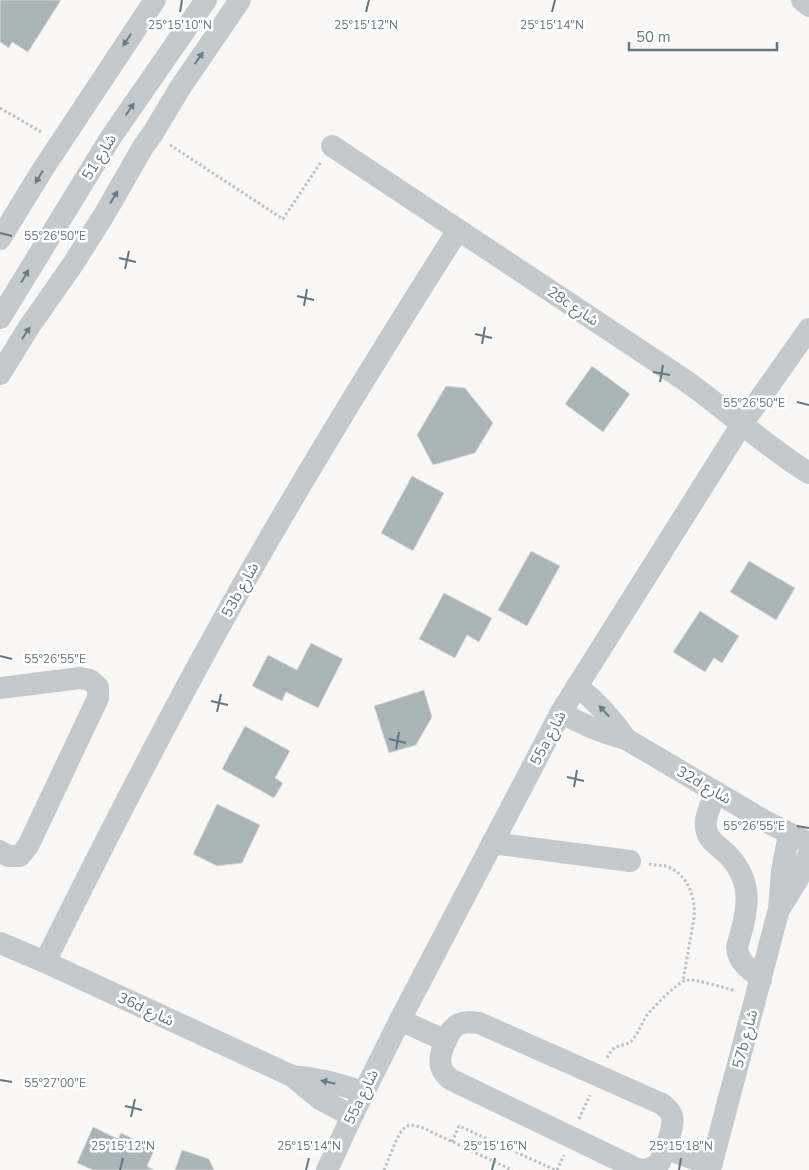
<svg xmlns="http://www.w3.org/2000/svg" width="809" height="1170" viewBox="0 0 809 1170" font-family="'Nunito Sans','Noto Sans Arabic',sans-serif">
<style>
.building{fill:#aab5b9;stroke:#dadad8}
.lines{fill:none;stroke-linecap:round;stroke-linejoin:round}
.path{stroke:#bdc1c3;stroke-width:3;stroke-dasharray:2.5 2.5;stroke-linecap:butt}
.minor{stroke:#c3c9cc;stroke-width:22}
.oneway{fill:#677c86}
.ticks{fill:none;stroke:#627882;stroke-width:2}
.labels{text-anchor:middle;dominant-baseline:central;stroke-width:5;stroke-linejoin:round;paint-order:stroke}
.street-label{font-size:15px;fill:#627882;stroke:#fff}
.ticks-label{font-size:12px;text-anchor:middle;fill:#627882;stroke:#fff;stroke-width:5;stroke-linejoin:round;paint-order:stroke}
</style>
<rect width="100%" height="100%" fill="#f9f8f6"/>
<!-- building -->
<g class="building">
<polygon points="0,0 61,0 28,52 12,42 9,48 0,42"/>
<polygon points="592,366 630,394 603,432 565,404"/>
<polygon points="446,386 465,388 493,423 475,453 433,465 417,435"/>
<polygon points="412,476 444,493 413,551 381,533"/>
<polygon points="531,551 560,566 527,626 498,610"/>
<polygon points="749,561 795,588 776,620 730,592"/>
<polygon points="444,593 492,618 479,642 467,635 455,658 419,639"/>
<polygon points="700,611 739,636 722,663 714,658 705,672 673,652"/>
<polygon points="311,643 343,659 318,708 286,692 282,701 252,686 268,655 297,670"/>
<polygon points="424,690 432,717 416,745 389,753 374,706"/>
<polygon points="245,726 290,751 275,778 283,783 274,798 222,769"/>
<polygon points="217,804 260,825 242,863 217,866 193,854"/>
<polygon points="93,1127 118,1139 121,1133 155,1149 147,1166 154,1170 93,1170 77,1163"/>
<polygon points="182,1150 209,1159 214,1170 175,1170"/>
</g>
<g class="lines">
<!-- path -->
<g class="path">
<polyline points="0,108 43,133"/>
<polyline points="170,145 283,219 321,162"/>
<path d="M649,864C655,865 660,865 665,866C688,873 696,898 694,918L683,981"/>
<path d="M607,1058C616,1039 626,1050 634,1038C639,1031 642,1023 647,1015C654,1007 678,981 687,980C697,979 725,988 736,991"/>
<polyline points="579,1119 590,1095"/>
<polyline points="452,1142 459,1126 555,1170"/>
<path d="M384,1170C388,1161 398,1132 405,1127C410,1124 416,1126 421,1127L512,1170"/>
<polyline points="557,1170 564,1155"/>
</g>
<!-- minor -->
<g class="minor">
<polyline points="802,0 809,6"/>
<path d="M332,146L686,381C728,411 765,446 809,473"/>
<polyline points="0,239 43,169 155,0"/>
<polyline points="0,318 111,137 206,0"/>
<polyline points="0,374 29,327 73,264 104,215 143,147 153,133 180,88 240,0"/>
<path d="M577,686C597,702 612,718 626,739"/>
<polyline points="0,688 80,678 90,680 98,687 98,698 28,846 20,856 8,856 0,851"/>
<path d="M561,712C582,725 602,733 626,739L765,821L809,843"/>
<path d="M716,792C712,802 704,817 706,828C708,841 719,846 727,854C756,884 747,912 737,947C738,963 750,969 761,979"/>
<polyline points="492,843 630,861"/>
<polyline points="780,908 798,879 809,854"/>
<polyline points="0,943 45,962 292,1076 320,1099 352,1116"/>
<path d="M45,962C108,835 172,710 241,588C310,466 383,348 458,230"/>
<polyline points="400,1020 446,1041"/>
<path d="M292,1076C317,1078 340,1084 363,1092"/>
<polyline points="664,1148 711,1165"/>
<polyline points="327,1170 352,1116 400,1020 561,712 742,424 809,329"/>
<path d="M641,1170L635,1168L450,1079C446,1075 442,1072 441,1066C438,1055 448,1029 459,1024C466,1021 472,1022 479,1023L662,1104C666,1107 670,1110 672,1116C675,1127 664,1151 660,1162C654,1167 650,1170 642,1170"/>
<polyline points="710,1170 779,909 782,871 789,834"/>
</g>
</g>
<!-- one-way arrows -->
<defs><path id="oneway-solid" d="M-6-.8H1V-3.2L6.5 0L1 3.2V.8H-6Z" transform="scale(1.25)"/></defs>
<g class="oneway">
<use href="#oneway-solid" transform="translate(127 40) rotate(124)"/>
<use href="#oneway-solid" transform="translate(199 58) rotate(-55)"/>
<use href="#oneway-solid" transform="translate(130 109) rotate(-55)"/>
<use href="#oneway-solid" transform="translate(39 177) rotate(122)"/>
<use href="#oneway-solid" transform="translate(114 197) rotate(-60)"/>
<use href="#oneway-solid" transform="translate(25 276) rotate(-59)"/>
<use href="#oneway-solid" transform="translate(26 333) rotate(-57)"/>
<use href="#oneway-solid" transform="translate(604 711) rotate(-133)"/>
<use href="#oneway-solid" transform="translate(328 1082) rotate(-167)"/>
</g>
<!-- ticks -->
<path class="ticks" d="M180,12L182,0M366,12L369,0M552,12L555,0M0,233L12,236M119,258L136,262M125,269L129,251M297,296L314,300M304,306L307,289M475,334L492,338M482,344L485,327M653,372L670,375M660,382L663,365M797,402L809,405M0,656L12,659M211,701L228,705M217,712L221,694M389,739L406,743M396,749L399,732M567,777L584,781M574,787L577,770M797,826L809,828M0,1080L12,1082M125,1106L142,1110M131,1117L135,1099M120,1170L123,1158M306,1170L309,1158M492,1170L495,1158M679,1170L681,1158"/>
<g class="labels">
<!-- street labels -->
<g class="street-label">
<text transform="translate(99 157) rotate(-58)">شارع 51</text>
<text transform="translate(573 306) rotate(34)">28c شارع</text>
<text transform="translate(240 590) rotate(-61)">53b شارع</text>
<text transform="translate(548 738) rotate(-62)">55a شارع</text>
<text transform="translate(704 785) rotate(30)">32d شارع</text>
<text transform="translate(146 1009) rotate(25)">36d شارع</text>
<text transform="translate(745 1039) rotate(-75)">57b شارع</text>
<text transform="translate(361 1097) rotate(-64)">55a شارع</text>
</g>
</g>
<g class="ticks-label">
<text x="180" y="29">25°15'10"N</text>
<text x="366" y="29">25°15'12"N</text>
<text x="552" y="29">25°15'14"N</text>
<text x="55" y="240">55°26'50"E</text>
<text x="754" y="407">55°26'50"E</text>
<text x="55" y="663">55°26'55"E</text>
<text x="754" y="830">55°26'55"E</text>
<text x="55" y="1087">55°27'00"E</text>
<text x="123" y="1150">25°15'12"N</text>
<text x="309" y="1150">25°15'14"N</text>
<text x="495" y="1150">25°15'16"N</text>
<text x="681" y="1150">25°15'18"N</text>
</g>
<!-- scale -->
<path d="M629 42v8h148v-8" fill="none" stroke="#627882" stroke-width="2.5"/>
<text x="636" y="42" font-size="15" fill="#627882" stroke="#ffffff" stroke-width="4" paint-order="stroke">50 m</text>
</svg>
